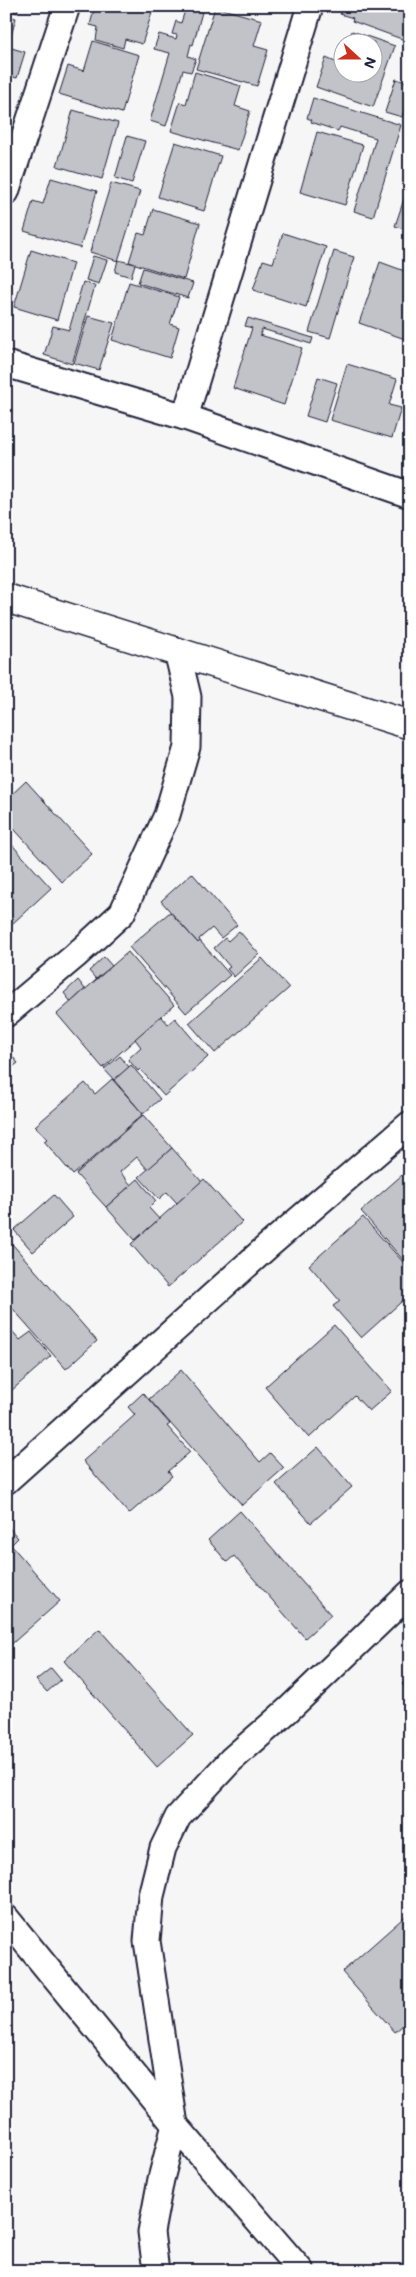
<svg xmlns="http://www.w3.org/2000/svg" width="416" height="2277" viewBox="0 0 416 2277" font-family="Mali,sans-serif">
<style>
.building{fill:#c2c2c9;stroke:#22223b}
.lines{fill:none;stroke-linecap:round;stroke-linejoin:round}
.street-casing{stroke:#22223b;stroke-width:29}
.secondary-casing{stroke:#22223b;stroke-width:31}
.street{stroke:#fff;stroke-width:25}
.secondary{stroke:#fff;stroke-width:28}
</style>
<rect width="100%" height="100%" fill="#f6f6f7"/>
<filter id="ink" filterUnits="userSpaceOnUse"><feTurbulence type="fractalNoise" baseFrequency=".02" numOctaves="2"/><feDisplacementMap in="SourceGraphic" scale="10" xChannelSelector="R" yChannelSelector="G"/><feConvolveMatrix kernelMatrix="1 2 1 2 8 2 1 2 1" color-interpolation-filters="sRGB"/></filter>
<g filter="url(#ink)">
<!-- building -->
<g class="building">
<polygon points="6,6 19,6 17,13 6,9"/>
<polygon points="95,6 154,6 142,44 125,39 123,48 96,40 98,27 90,25"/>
<polygon points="343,6 410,6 410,42 352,21 353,18 340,14"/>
<polygon points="186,7 202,12 193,45 191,44 188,56 196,59 191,72 183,70 166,126 150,121 170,53 154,49 159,34 176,39 177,35 172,34 176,21 181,23"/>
<polygon points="215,7 262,20 254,46 268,50 257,86 196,69"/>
<polygon points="6,16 16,18 8,47 25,52 17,78 6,75"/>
<polygon points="352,31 395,46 373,107 316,87 326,58 340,64 344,55 344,72 374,72 374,42 348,42"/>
<polygon points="93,41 139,55 122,113 59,94 68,66 84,71"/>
<polygon points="195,72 241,86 235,106 250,111 238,150 171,131 180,102 186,104"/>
<polygon points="396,79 410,83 410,94 402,117 385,112"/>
<polygon points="313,98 401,125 373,217 354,211 376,138 340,127 338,131 311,122 312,120 307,118"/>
<polygon points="73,110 118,123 102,179 57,166"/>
<polygon points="317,132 363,145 345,205 300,192"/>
<polygon points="127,136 145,141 132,183 115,178"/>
<polygon points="175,142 221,156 204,211 158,197"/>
<polygon points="51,178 97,191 80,248 24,231 33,201 43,204"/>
<polygon points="410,181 410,231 395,226"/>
<polygon points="111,183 140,191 118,261 90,252"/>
<polygon points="153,209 200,223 184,279 129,262 138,233 145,235"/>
<polygon points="283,233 326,247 306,307 253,290 263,260 273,263"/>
<polygon points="31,250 73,263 57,320 14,307"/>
<polygon points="334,251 354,257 330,338 309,332"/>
<polygon points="93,256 107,260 99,284 86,280"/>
<polygon points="118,260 135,264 131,277 115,272"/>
<polygon points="380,262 410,273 408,340 359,323"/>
<polygon points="143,268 193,283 188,298 138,283"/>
<polygon points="83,282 95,286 72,364 44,355 53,326 69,330"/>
<polygon points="129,282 179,297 170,324 179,327 170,358 112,340"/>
<polygon points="88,316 114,323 99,370 74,363"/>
<polygon points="248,318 313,338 311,344 262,329 260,335 302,348 284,405 233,388 252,328 245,326"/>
<polygon points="347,364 397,379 389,405 401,408 392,438 330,420"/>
<polygon points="318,377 337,383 325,422 306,416"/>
<polygon points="26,781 92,854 62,882 6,820 6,800"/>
<polygon points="6,838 51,888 12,924 6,919"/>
<polygon points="192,873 237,925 221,938 212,928 199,939 200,941 198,943 161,901"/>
<polygon points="170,912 198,943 200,941 230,975 186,1013 129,947"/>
<polygon points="239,931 259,954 234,977 227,969 230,967 214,948 225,938 228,941"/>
<polygon points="128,952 174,1005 103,1068 57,1014"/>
<polygon points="104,957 112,966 96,979 89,971"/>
<polygon points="262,958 289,988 215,1053 189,1023"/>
<polygon points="78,980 85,989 71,1002 64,993"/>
<polygon points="161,1016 168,1024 175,1018 208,1057 164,1096 140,1069 138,1071 128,1059 141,1047 135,1039"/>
<polygon points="7,1050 18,1063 6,1072 6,1051"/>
<polygon points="120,1056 129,1067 114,1080 104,1069"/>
<polygon points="131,1065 160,1099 143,1114 114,1080"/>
<polygon points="112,1079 143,1114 73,1175 44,1141 47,1139 35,1126 85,1083 95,1094"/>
<polygon points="143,1115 172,1148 148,1170 137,1157 120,1172 131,1185 106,1207 76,1174"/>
<polygon points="172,1148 202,1182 177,1203 167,1192 159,1199 139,1177"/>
<polygon points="410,1168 410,1268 361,1211"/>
<polygon points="138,1179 156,1201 149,1208 159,1219 135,1240 106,1207"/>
<polygon points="204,1179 242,1222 168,1287 131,1244"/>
<polygon points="54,1195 73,1217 33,1252 14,1230"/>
<polygon points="363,1217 410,1270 410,1294 361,1338 333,1306 340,1301 309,1265"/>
<polygon points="6,1237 97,1341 66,1369 6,1301"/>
<polygon points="6,1324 20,1340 31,1332 51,1356 11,1391 6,1386"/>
<polygon points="334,1325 392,1391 369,1411 355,1396 309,1438 265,1387"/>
<polygon points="181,1370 260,1462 270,1453 284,1468 242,1505 149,1399"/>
<polygon points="143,1393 170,1424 167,1426 190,1452 168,1471 172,1476 129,1514 83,1461 135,1415 128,1407"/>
<polygon points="318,1447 352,1487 311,1523 276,1484"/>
<polygon points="240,1511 331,1615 305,1638 234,1556 227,1562 208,1540"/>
<polygon points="6,1524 18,1538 11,1545 60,1601 6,1649"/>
<polygon points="99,1629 193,1735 157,1767 64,1661"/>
<polygon points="51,1668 61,1680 47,1692 36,1680"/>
<polygon points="410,1677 410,1693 402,1684"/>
<polygon points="410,1912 410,2019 395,2032 342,1972"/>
</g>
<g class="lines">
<!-- street casing -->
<g class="street-casing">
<g id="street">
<polyline points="6,192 67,6"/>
<polyline points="6,364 185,417 410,495"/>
<polyline points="185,417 310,6"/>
<polyline points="6,1014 75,956 122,913 167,815 187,747 188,697 177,651"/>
<polyline points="6,1481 268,1246 410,1124"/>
<polyline points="6,1918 175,2125 301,2271"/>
<polyline points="156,2271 151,2232 161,2179 175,2125 147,1941 151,1896 163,1848 178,1817 231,1760 288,1710 410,1593"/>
</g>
</g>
<!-- secondary casing -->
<g class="secondary-casing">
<polyline id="secondary" points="6,598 410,725"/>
</g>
<!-- street -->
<use href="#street" class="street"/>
<!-- secondary -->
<use href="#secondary" class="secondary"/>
</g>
</g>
<!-- margin -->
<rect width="416" height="2277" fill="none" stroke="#fff" stroke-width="25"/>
<rect x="12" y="12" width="391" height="2252" fill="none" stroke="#22223b" stroke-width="2" filter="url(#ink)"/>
<!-- north arrow -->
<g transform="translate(358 58) rotate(111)"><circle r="24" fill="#ffffff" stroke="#a7a7b1"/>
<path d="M0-4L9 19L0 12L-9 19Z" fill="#c8321e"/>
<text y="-8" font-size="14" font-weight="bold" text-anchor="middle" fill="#22223b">N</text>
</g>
</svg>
